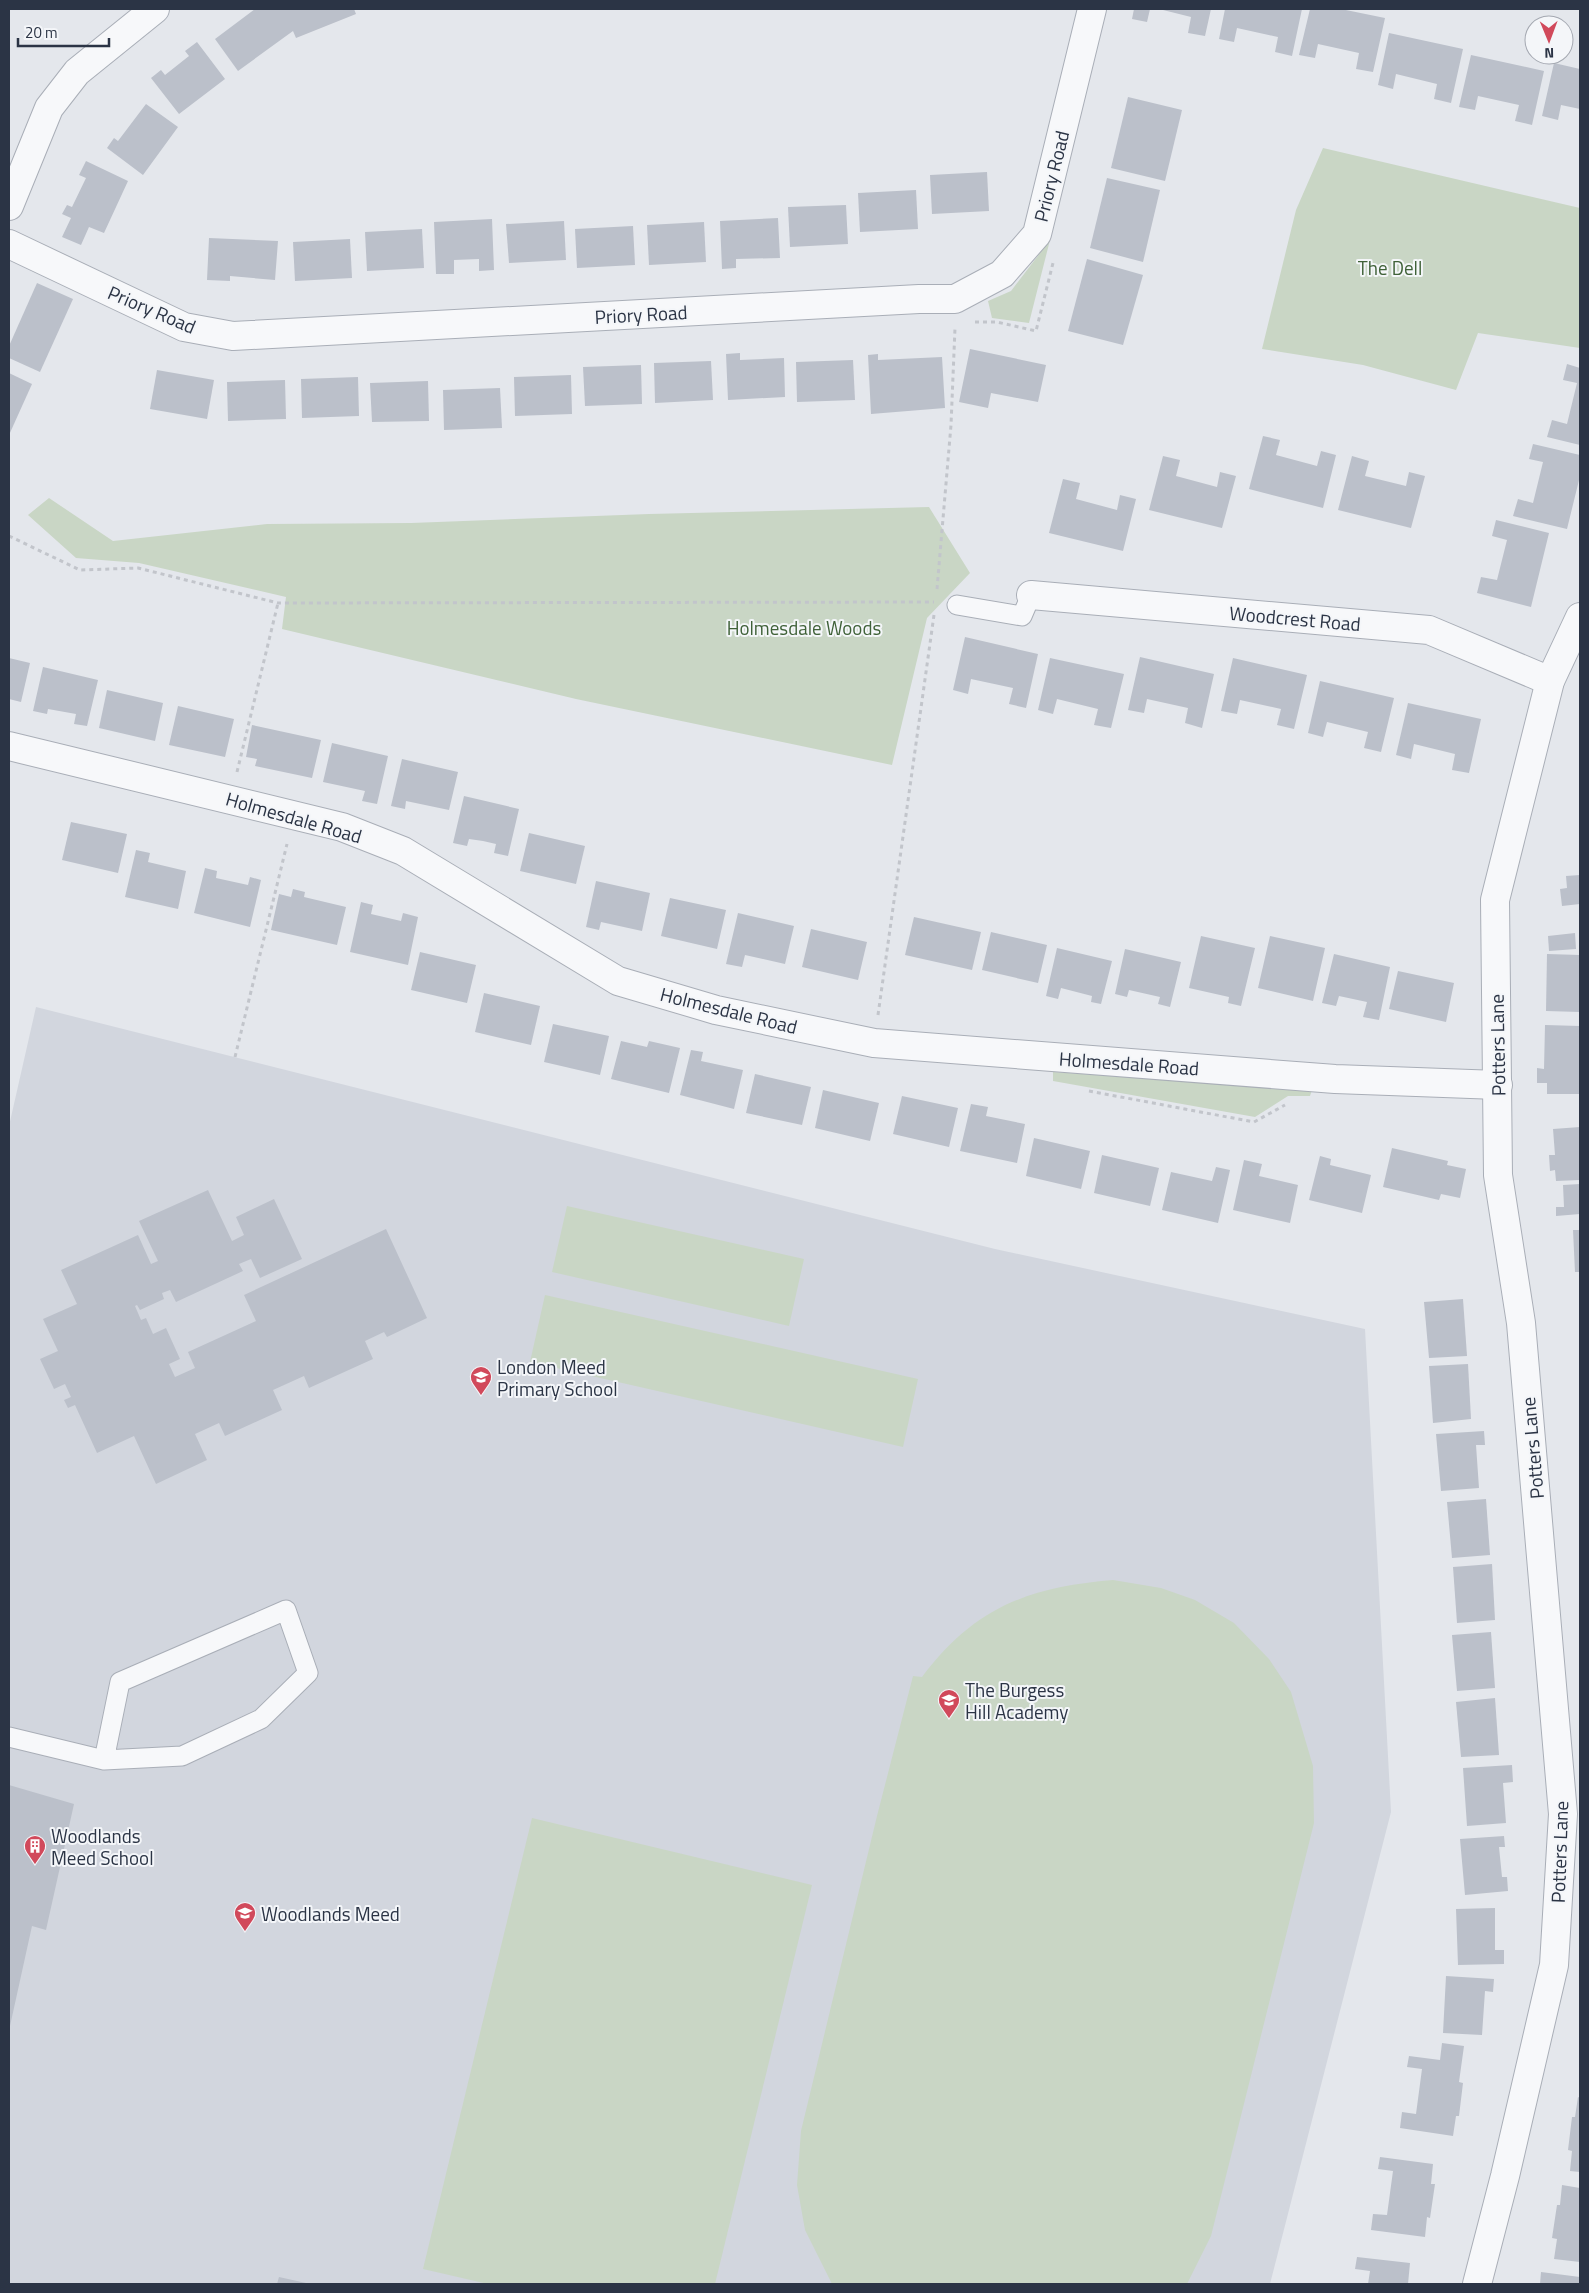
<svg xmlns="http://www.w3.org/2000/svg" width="1589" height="2293" viewBox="0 0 1589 2293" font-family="'Titillium Web',sans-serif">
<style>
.built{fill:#d2d6de}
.green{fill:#c9d6c5}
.building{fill:#bbc0ca}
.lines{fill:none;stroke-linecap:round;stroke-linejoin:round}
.service-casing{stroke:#a9aeb7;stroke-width:21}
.minor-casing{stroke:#a9aeb7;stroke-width:30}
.path{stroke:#c2c5cb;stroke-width:3;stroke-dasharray:4 4;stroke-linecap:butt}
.service{stroke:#f7f8fa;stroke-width:19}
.minor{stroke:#f7f8fa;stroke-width:28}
.labels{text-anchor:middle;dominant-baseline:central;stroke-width:4;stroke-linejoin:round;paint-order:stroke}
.street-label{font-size:19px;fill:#2b3445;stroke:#f4f6f9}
.park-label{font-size:19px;fill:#3f6138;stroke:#f4f6f9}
.poi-label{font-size:19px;fill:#2b3445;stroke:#f4f6f9;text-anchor:start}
</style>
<rect width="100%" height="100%" fill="#e4e7ec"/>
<!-- built -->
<polygon class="built" points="36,1007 995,1249 1365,1329 1391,1812 1270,2284 9,2284 9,1126"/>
<!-- green -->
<g class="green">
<polygon points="1323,148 1580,208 1580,348 1478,333 1456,390 1363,365 1262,349 1296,210"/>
<polygon points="1050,240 1029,323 992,318 988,301 1011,291"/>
<polygon points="49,498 113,541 267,524 411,523 649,514 929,507 970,573 927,618 892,765 576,699 282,629 286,597 139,563 76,558 28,515"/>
<polygon points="1053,1072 1312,1090 1310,1096 1288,1096 1255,1117 1053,1081"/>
<polygon points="567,1206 804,1259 789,1326 552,1272"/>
<polygon points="545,1295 918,1379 903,1447 530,1362"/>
<path d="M1113,1580L1161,1588L1195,1600L1234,1623L1269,1659L1291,1692L1313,1766L1314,1823L1211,2236L1187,2284H832L805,2230L797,2185L801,2131L877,1816L913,1676L922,1677C974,1608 1028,1587 1113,1580Z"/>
<polygon points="532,1818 812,1885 715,2284 488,2284 423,2269"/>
</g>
<!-- building -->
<g class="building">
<polygon points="255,9 354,9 356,14 296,38 293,31 238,71 215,39"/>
<polygon points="1134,9 1150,9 1147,22 1132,19"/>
<polygon points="1159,9 1211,9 1205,36 1188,33 1191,17"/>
<polygon points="1225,9 1302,9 1292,56 1275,52 1278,37 1237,28 1234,42 1219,39"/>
<polygon points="1310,9 1341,9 1385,18 1373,72 1356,69 1359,53 1318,44 1315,58 1299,55"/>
<polygon points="1389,33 1463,49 1451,103 1434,99 1437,84 1396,74 1393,89 1378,85"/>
<polygon points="197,42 225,79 179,114 151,78 161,70 165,75 189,56 185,51"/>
<polygon points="1471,55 1544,71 1532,125 1515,121 1519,105 1478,96 1475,110 1459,107"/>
<polygon points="1554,63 1580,69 1580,109 1561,105 1558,120 1542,116"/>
<polygon points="1128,97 1182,110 1165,181 1111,168"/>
<polygon points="146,104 178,127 143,175 107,148 114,138 118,141"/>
<polygon points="86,161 128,181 104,233 89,227 81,245 62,237 71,218 62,214 67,205 72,207 86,178 79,175"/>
<polygon points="987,172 989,211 932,214 930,175"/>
<polygon points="1107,178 1160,190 1143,262 1090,248"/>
<polygon points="916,190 918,229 860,232 858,193"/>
<polygon points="846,205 848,244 790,247 788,207"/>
<polygon points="778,218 780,258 736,259 736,268 722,269 720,221"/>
<polygon points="492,219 494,270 479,271 479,259 454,260 454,274 436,274 434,222"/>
<polygon points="564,221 566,260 509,263 506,224"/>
<polygon points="704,222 706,262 649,265 647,225"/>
<polygon points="633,226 635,265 577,268 575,229"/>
<polygon points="422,229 424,268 367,271 365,232"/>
<polygon points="209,238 278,241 275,280 230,276 230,281 207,280"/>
<polygon points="350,239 352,278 295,281 293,242"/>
<polygon points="1087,259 1143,275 1123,345 1068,331"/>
<polygon points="37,283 73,299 40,372 9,358 9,346"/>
<polygon points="970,349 1046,365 1038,402 991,393 988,408 959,402"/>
<polygon points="740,353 740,360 784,358 785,397 728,400 726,354"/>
<polygon points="878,354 878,360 942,357 945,408 871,414 868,355"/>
<polygon points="853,360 855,400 797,402 796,362"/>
<polygon points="711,361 713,400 655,403 654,363"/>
<polygon points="1567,364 1580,368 1580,445 1547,437 1552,420 1567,424 1577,383 1563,380"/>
<polygon points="641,365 642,404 585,406 583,367"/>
<polygon points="157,370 214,380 207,419 150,409"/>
<polygon points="9,373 32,384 9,435"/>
<polygon points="571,375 572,414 515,416 514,377"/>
<polygon points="358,377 359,416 302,418 301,379"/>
<polygon points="285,380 286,419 228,421 227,382"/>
<polygon points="428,381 429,421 372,422 370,383"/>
<polygon points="500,388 502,428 444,430 443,390"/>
<polygon points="1263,436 1280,440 1276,455 1317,466 1321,451 1336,455 1323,508 1249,489"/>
<polygon points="1533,444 1580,455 1580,476 1567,529 1513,516 1518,499 1533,503 1543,462 1529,459"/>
<polygon points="1163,456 1180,460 1176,476 1217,487 1220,472 1236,476 1222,528 1149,510"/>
<polygon points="1352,456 1369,461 1365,476 1406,486 1409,472 1425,476 1411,528 1338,510"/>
<polygon points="1063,479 1080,483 1076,499 1117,510 1120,495 1136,499 1123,551 1049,533"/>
<polygon points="1496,520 1549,533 1531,607 1477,593 1481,577 1497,580 1507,540 1492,536"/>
<polygon points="965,637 1038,654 1026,708 1009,704 1013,688 971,679 968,694 953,690"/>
<polygon points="1140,657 1214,674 1202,728 1185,723 1188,708 1147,699 1144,713 1128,710"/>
<polygon points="9,658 30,663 21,702 9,699"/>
<polygon points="1050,658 1124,674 1111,728 1094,725 1098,709 1057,699 1053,714 1038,710"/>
<polygon points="1233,658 1307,675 1294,729 1277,725 1281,709 1240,700 1237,714 1221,711"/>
<polygon points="43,667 98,680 87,726 74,724 76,714 48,709 47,714 33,711"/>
<polygon points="1320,681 1394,698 1381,752 1364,748 1368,732 1327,722 1323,737 1308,733"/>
<polygon points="107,690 163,703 155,741 99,728"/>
<polygon points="1408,703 1481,719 1469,773 1452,770 1455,754 1414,744 1411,759 1396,755"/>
<polygon points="178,706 234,719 225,757 169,745"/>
<polygon points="252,725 321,740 312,778 255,766 257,759 246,757"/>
<polygon points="332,743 388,756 377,804 362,801 365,791 323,782"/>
<polygon points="402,759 458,772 449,810 406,801 405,809 391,806"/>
<polygon points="464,796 519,809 508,856 494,853 496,844 483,841 469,839 467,846 453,843"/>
<polygon points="71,822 127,834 118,873 62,860"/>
<polygon points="529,833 585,846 576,884 520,871"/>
<polygon points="136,850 150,853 148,862 186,871 178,909 125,897"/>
<polygon points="205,868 217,871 216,878 248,885 250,877 261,880 250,927 194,913"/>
<polygon points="1580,875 1580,904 1562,906 1560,889 1567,888 1566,876"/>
<polygon points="596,881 650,893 642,931 601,922 599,930 586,927"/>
<polygon points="293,889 305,892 304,897 346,907 337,945 271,930 279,894 291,897"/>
<polygon points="670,898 726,910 717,949 661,936"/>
<polygon points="361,902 373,905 371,914 401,921 403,913 418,917 408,965 350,952"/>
<polygon points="738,913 794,926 785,964 745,955 742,967 726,964"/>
<polygon points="914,917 981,932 972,970 905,955"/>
<polygon points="811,929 867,942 858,980 802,967"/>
<polygon points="991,932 1047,945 1038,983 982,970"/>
<polygon points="1575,933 1576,949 1549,951 1548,936"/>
<polygon points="1201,936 1255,948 1241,1006 1228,1003 1229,997 1189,988"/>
<polygon points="1270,936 1325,948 1313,1001 1258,988"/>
<polygon points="1057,948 1112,961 1101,1004 1091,1002 1092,996 1061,988 1058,999 1046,996"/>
<polygon points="1125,949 1181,962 1170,1007 1158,1004 1160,997 1129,990 1127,997 1115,994"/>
<polygon points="420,952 476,965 467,1003 411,990"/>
<polygon points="1334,954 1390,967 1379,1020 1363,1017 1367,1002 1339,996 1336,1006 1322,1003"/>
<polygon points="1547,954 1580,955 1580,1012 1546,1011"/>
<polygon points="1398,971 1454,983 1446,1022 1389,1009"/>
<polygon points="484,993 540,1006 531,1045 475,1032"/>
<polygon points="553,1024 609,1036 600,1075 544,1062"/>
<polygon points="1545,1025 1580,1026 1580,1094 1547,1094 1547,1083 1537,1083 1537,1068 1544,1069"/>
<polygon points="621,1041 647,1047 649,1041 680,1048 669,1093 611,1079"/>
<polygon points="691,1050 703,1052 701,1061 743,1070 734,1109 680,1095"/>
<polygon points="755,1074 811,1087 802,1125 746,1113"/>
<polygon points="823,1090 879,1103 870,1141 815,1128"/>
<polygon points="902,1096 958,1108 949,1147 893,1134"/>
<polygon points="971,1104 988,1107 986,1116 1025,1124 1017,1163 960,1151"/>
<polygon points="1580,1127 1580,1180 1556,1181 1555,1170 1550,1171 1549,1155 1555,1155 1553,1129"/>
<polygon points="1034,1138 1090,1151 1081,1189 1026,1176"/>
<polygon points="1392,1148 1448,1161 1447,1165 1466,1169 1460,1198 1441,1194 1439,1200 1383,1187"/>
<polygon points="1102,1155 1159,1168 1150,1206 1094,1193"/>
<polygon points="1320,1156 1331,1159 1330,1165 1371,1175 1362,1213 1309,1200"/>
<polygon points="1244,1160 1262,1164 1259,1176 1298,1185 1290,1223 1233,1210"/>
<polygon points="1216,1167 1230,1170 1218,1223 1162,1210 1171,1172 1212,1181"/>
<polygon points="1580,1184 1580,1214 1556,1216 1556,1207 1564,1207 1563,1185"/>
<polygon points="208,1190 232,1241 244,1235 236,1217 274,1199 302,1259 260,1278 251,1259 239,1264 243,1271 176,1302 170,1290 162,1293 164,1299 140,1310 137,1305 135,1306 141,1320 146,1318 153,1334 166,1328 180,1359 169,1364 175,1377 195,1368 188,1352 256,1321 244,1295 386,1229 427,1318 387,1337 384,1332 365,1341 373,1359 309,1388 304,1376 273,1390 282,1410 225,1436 219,1423 195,1434 207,1460 156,1484 134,1436 97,1453 75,1405 68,1408 64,1400 71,1397 65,1384 54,1389 40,1359 58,1351 43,1319 77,1304 61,1270 138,1235 151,1264 158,1261 139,1221"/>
<polygon points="1573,1230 1580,1230 1580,1272 1575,1272"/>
<polygon points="1463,1299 1467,1356 1429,1358 1424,1302"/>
<polygon points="1468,1364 1471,1419 1433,1423 1429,1366"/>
<polygon points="1484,1431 1485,1445 1476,1445 1479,1488 1441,1491 1436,1434"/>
<polygon points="1486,1499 1490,1555 1452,1558 1447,1502"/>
<polygon points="1492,1564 1495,1620 1457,1623 1453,1567"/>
<polygon points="1491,1632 1495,1688 1457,1691 1452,1635"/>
<polygon points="1495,1698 1499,1755 1461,1757 1456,1702"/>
<polygon points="1512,1765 1513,1782 1503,1783 1506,1823 1467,1826 1463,1768"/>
<polygon points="9,1785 74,1804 46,1930 32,1926 10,2026"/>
<polygon points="1504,1836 1505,1847 1499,1847 1502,1877 1507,1877 1508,1891 1465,1895 1460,1839"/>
<polygon points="1495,1908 1495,1950 1504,1950 1504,1964 1458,1965 1456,1909"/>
<polygon points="1446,1976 1494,1979 1493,1992 1485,1991 1482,2035 1443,2033"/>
<polygon points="1442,2043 1464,2046 1459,2082 1463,2083 1459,2116 1456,2116 1453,2136 1400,2128 1402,2112 1416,2114 1422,2069 1407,2067 1409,2056 1440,2060"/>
<polygon points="1578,2097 1580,2098 1580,2172 1570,2171 1572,2151 1568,2150 1572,2117 1575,2117"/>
<polygon points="1380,2157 1433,2164 1431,2184 1435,2184 1430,2218 1427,2217 1425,2237 1371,2230 1373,2214 1387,2215 1393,2171 1378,2169"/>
<polygon points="1562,2185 1580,2188 1580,2262 1554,2259 1557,2239 1552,2238 1557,2205 1560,2205"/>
<polygon points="1357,2257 1410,2263 1408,2284 1368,2284 1370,2271 1355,2269"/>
<polygon points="1541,2272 1580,2277 1580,2284 1540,2284"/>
<polygon points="279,2277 306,2283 306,2284 277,2284"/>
</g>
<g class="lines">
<!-- service casing -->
<g class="service-casing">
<g id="service">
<polyline points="957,605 1022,616 1031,595"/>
<polyline points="9,1737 104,1760 182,1756 261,1719 308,1673 286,1610 120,1682 104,1760"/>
</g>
</g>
<!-- minor casing -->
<g class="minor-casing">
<g id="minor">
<polyline points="9,206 49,108 77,72 155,9"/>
<polyline points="9,244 184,327 233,336 919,299 955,299 1002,274 1037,234 1092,9"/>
<polyline points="1031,595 1429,630 1550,681"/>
<polyline points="9,746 342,827 403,851 618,981 716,1010 874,1043 1335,1079 1498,1085"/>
<polyline points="1477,2284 1505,2176 1554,1965 1563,1814 1521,1323 1498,1175 1495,900 1550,681 1580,617"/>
</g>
</g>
<!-- path -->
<g class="path">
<polyline points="975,322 997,322 1036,331 1053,263"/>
<polyline points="9,536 80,570 138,568 278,603 934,602"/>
<polyline points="937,589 951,425 955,328"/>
<polyline points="237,772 278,603"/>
<polyline points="878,1015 934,615"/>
<polyline points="235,1057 287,844"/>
<polyline points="1089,1091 1254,1122 1285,1105"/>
</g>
<!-- service -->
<use href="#service" class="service"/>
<!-- minor -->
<use href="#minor" class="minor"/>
</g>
<!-- icons -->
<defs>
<g id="school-pin" transform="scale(1.125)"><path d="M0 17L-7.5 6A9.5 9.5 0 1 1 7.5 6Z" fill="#d1495b" stroke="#f4f6f9"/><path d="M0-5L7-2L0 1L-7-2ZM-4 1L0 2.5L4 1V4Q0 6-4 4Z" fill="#fff"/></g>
<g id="building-pin" transform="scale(1.125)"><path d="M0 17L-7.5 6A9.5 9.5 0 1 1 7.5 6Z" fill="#d1495b" stroke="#f4f6f9"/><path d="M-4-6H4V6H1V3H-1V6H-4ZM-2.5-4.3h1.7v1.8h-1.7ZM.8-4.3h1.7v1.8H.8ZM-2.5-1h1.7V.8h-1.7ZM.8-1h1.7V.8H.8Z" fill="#fff"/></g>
</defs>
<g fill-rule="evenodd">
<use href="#school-pin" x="481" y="1377"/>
<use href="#school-pin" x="949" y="1700"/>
<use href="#building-pin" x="35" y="1846"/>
<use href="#school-pin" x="245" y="1913"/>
</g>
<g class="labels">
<!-- street labels -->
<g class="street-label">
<text transform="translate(1051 176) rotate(-76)">Priory Road</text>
<text transform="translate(152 309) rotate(23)">Priory Road</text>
<text transform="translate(641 314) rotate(-3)">Priory Road</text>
<text transform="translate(1295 618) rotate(5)">Woodcrest Road</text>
<text transform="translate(294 817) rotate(16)">Holmesdale Road</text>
<text transform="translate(729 1010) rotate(14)">Holmesdale Road</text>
<text transform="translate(1497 1045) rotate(-91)">Potters Lane</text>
<text transform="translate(1129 1063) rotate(4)">Holmesdale Road</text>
<text transform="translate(1532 1448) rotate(-95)">Potters Lane</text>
<text transform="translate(1559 1852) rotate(-88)">Potters Lane</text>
</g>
<!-- park labels -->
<g class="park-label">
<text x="1390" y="267">The Dell</text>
<text x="804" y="627">Holmesdale Woods</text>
</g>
<!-- poi labels -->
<g class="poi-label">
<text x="497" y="1366">London Meed<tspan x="497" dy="22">Primary School</tspan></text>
<text x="965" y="1689">The Burgess<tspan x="965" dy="22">Hill Academy</tspan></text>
<text x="51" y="1835">Woodlands<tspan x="51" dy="22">Meed School</tspan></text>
<text x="261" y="1913">Woodlands Meed</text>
</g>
</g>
<!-- border -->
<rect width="1589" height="2293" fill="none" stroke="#2b3445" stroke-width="20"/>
<!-- north arrow -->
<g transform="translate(1549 40) rotate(179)"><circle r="24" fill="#f4f6f9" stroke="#a4a8b1"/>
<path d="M0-4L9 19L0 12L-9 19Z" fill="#d1495b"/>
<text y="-8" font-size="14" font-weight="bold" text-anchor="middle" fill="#2b3445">N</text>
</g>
<!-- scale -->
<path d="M18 38v8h91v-8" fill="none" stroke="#2b3445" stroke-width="2.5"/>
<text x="25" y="38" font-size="15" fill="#2b3445" stroke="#f4f6f9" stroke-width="4" paint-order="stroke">20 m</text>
</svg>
